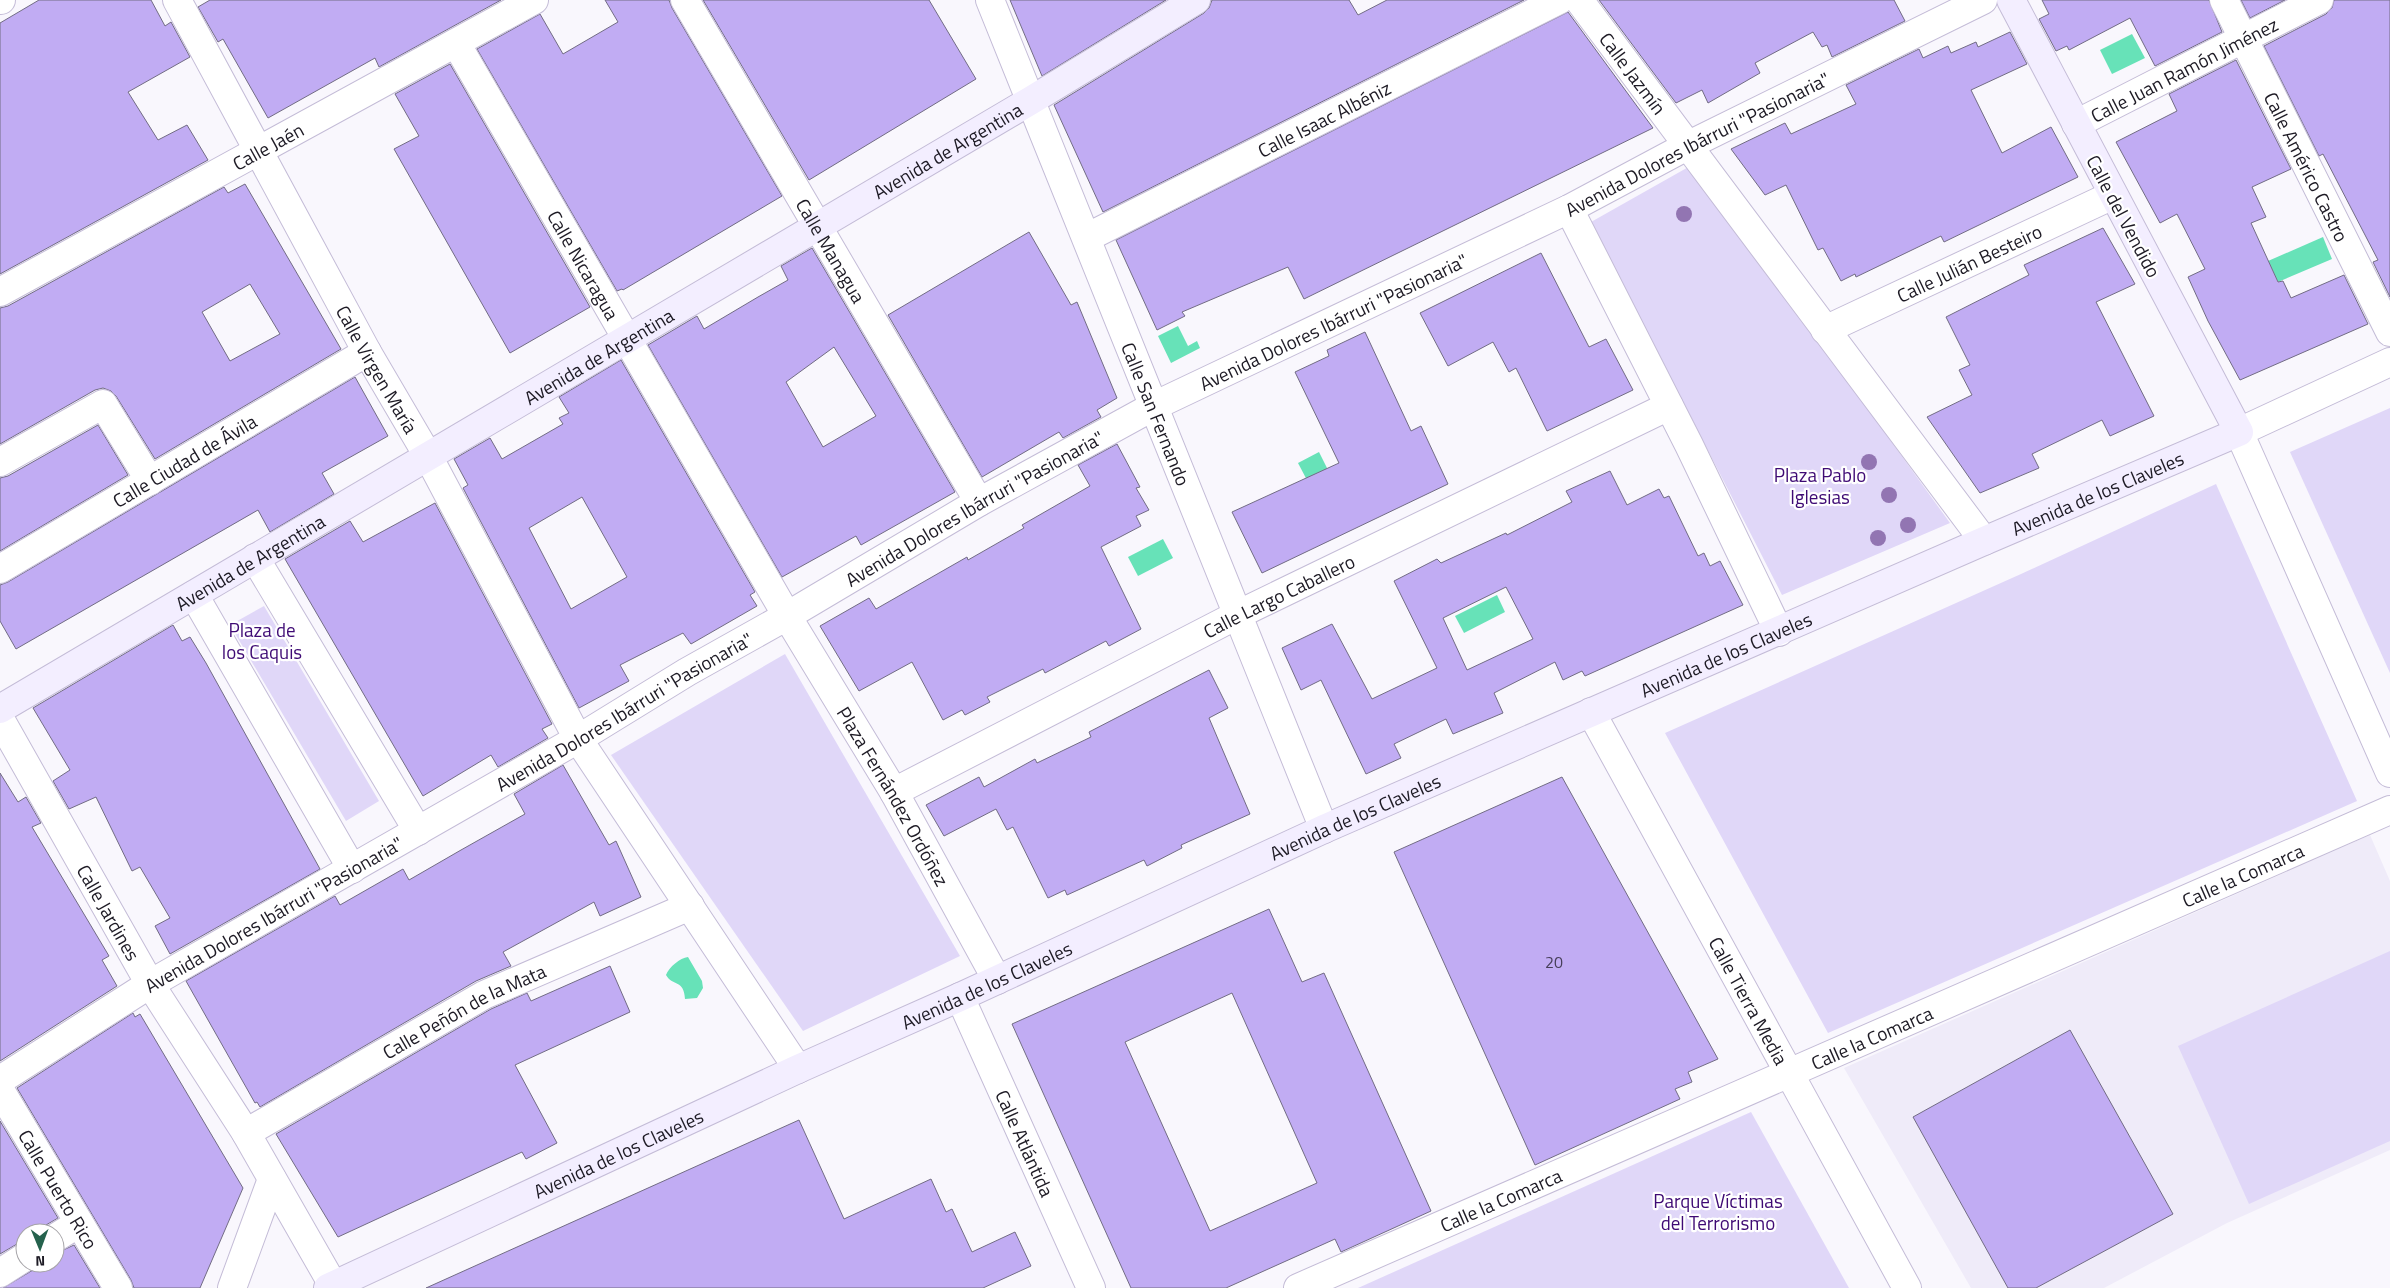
<svg xmlns="http://www.w3.org/2000/svg" width="2390" height="1288" viewBox="0 0 2390 1288" font-family="'Titillium Web',sans-serif">
<style>
.built{fill:#efebf9}
.green{fill:#e0d7f8}
.water{fill:#67e2b8}
.building{fill:#c1acf3;stroke:#726c84;fill-rule:evenodd}
.lines{fill:none;stroke-linecap:round;stroke-linejoin:round}
.street-casing{stroke:#c4bcd7;stroke-width:30}
.secondary-casing{stroke:#c4bcd7;stroke-width:30}
.street{stroke:#fff;stroke-width:28}
.secondary{stroke:#f3eeff;stroke-width:28}
.tree{fill:#9275b2}
.labels{text-anchor:middle;dominant-baseline:central;stroke-width:4.5;stroke-linejoin:round;paint-order:stroke}
.number-label{font-size:16px;fill:#463e58}
.street-label{font-size:19px;fill:#1d1a24;stroke:#fff}
.park-label{font-size:19px;fill:#3e0a74;stroke:#fff}
</style>
<rect width="100%" height="100%" fill="#f9f7fd"/>
<!-- built -->
<polygon class="built" points="2370,835 2390,881 2390,1150 2227,1223 2104,1288 1971,1288 1844,1068"/>
<!-- green -->
<g class="green">
<polygon points="1692,165 1699,175 1950,523 1782,595 1591,222"/>
<polygon points="2390,408 2390,673 2290,452"/>
<polygon points="2216,484 2357,801 1828,1033 1665,733 2021,574"/>
<polygon points="264,606 379,801 346,821 230,625"/>
<polygon points="785,654 960,956 803,1031 611,755"/>
<polygon points="2390,951 2390,1141 2249,1204 2178,1046"/>
<polygon points="1751,1112 1849,1288 1358,1288"/>
</g>
<!-- water -->
<g class="water">
<polygon points="2132,34 2145,58 2112,74 2100,50"/>
<polygon points="2323,237 2332,259 2278,282 2268,261"/>
<polygon points="1178,326 1188,346 1197,341 1200,348 1171,363 1158,336"/>
<polygon points="1319,452 1338,490 1318,501 1298,463"/>
<polygon points="1163,539 1173,558 1138,576 1128,557"/>
<polygon points="1497,595 1505,612 1464,633 1455,616"/>
<path d="M688,957L702,981L703,988L697,998L685,999C684,979 673,987 666,975C669,967 680,958 688,957Z"/>
</g>
<!-- building -->
<g class="building">
<polygon points="39,0 151,0 165,26 171,22 190,57 128,92 158,140 187,125 208,160 0,274 0,23"/>
<polygon points="210,0 501,0 379,67 375,58 268,118 223,39 218,42 198,7"/>
<polygon points="605,0 669,0 672,8 782,196 623,290 622,289 617,291 477,49 540,14 563,54 618,22"/>
<polygon points="703,0 929,0 976,79 809,180"/>
<polygon points="1010,0 1166,0 1042,76"/>
<polygon points="1212,0 1349,0 1358,15 1387,0 1524,0 1103,212 1054,105 1204,13 1209,8"/>
<polygon points="1599,0 1894,0 1905,21 1832,57 1827,45 1822,47 1813,32 1755,63 1760,73 1708,103 1702,90 1676,103"/>
<polygon points="2042,0 2209,0 2222,32 2155,66 2130,18 2069,50 2067,46 2056,51 2039,19 2049,14"/>
<polygon points="2241,0 2285,0 2250,18"/>
<polygon points="2334,0 2390,0 2390,297 2373,262 2378,260 2323,154 2319,156 2264,46 2326,14 2332,8"/>
<polygon points="1568,12 1653,128 1304,299 1288,267 1182,312 1185,316 1157,330 1116,240"/>
<polygon points="2010,32 2027,64 1971,90 2002,153 2051,127 2078,177 1944,242 1941,236 1856,277 1855,274 1841,281 1823,248 1818,250 1786,185 1765,195 1731,149 1785,123 1791,134 1856,104 1846,85 1919,49 1923,58 1948,46 1951,53 1976,42 1978,47"/>
<polygon points="2236,60 2291,169 2252,187 2266,217 2251,223 2278,282 2283,281 2291,298 2344,275 2368,324 2240,380 2208,321 2188,277 2205,269 2177,214 2160,223 2116,142 2177,111 2169,94"/>
<polygon points="450,64 590,307 510,353 394,149 419,136 395,94"/>
<path d="M245,184L341,349L155,459L116,396L111,391L103,388L95,390L0,444V308L8,306L224,187L228,193ZM250,284L280,334L230,361L202,312Z"/>
<polygon points="2103,228 2135,284 2096,302 2154,416 2110,436 2102,420 2032,454 2039,468 1980,493 1927,417 1972,395 1959,370 1970,365 1946,317 2029,275 2024,265"/>
<polygon points="1029,232 1071,305 1077,302 1117,398 1097,410 1101,417 1063,438 1059,432 982,477 888,315"/>
<path d="M812,248L955,492L861,545L856,536L782,577L648,345L697,316L704,329L758,297L788,280L781,266ZM834,347L876,416L823,447L786,382Z"/>
<polygon points="1541,253 1589,347 1606,339 1633,390 1547,431 1516,368 1509,372 1493,342 1448,366 1420,313"/>
<polygon points="1365,332 1411,431 1421,426 1448,484 1262,573 1232,512 1339,463 1295,372 1329,356 1327,350"/>
<path d="M621,360L755,592L750,595L757,606L691,644L683,633L620,665L629,681L579,708L463,488L468,485L454,459L490,438L502,459L563,424L559,418L569,413L559,397ZM582,497L627,577L571,609L529,528Z"/>
<polygon points="355,377 388,436 322,473 334,494 270,532 258,510 16,649 0,621 0,585 8,582"/>
<polygon points="98,425 128,475 0,551 0,478 8,476"/>
<polygon points="1117,444 1140,487 1136,488 1149,510 1136,516 1141,526 1101,547 1141,629 1109,646 1106,641 1045,673 1043,669 987,697 990,702 965,715 962,710 943,720 912,662 859,691 820,626 869,598 876,609 967,557 968,560 1024,528 1022,525 1090,486 1078,465"/>
<path d="M1610,471L1627,505L1659,489L1664,498L1669,496L1698,556L1704,553L1710,566L1720,561L1743,605L1585,676L1582,671L1563,680L1555,662L1494,693L1503,713L1453,734L1446,719L1394,744L1401,758L1366,774L1321,680L1301,690L1282,648L1332,624L1372,699L1437,668L1394,581L1437,559L1441,563L1506,533L1507,535L1572,502L1566,491ZM1506,587L1533,639L1467,670L1443,618Z"/>
<polygon points="435,503 552,724 542,729 548,738 498,767 491,755 423,796 285,559 350,521 363,542"/>
<polygon points="173,625 182,641 190,637 206,663 320,869 170,954 155,926 170,918 140,867 132,871 96,797 69,809 53,781 70,770 33,708"/>
<polygon points="1209,670 1228,708 1209,718 1250,814 1181,845 1182,848 1147,866 1144,860 1067,895 1065,890 1048,898 1013,827 1007,830 996,809 944,836 926,805 979,777 984,787 1035,759 1037,763 1091,737 1089,732"/>
<polygon points="563,765 609,845 616,841 641,897 600,916 594,902 503,952 511,966 476,981 260,1107 257,1102 255,1103 186,981 335,896 340,905 403,869 409,880 461,850 525,814 514,794"/>
<polygon points="0,773 18,802 26,797 41,823 32,827 109,956 102,960 117,986 0,1061"/>
<polygon points="1562,777 1718,1059 1688,1072 1692,1082 1675,1089 1680,1099 1535,1165 1394,852"/>
<path d="M1269,909L1302,982L1324,973L1431,1211L1341,1252L1335,1239L1226,1288H1131L1012,1024ZM1232,993L1317,1183L1210,1231L1125,1042Z"/>
<polygon points="610,966 630,1012 515,1065 557,1143 526,1159 522,1152 338,1237 276,1134 491,1009 527,993 531,1001"/>
<polygon points="133,1013 135,1017 140,1014 243,1188 200,1288 134,1288 131,1280 17,1088"/>
<polygon points="2070,1030 2173,1214 2036,1288 2008,1288 1913,1117"/>
<polygon points="799,1120 844,1219 931,1179 946,1212 952,1209 972,1252 1015,1232 1031,1266 983,1288 426,1288"/>
<polygon points="0,1121 58,1218 46,1225 41,1233 25,1233 25,1241 17,1244 0,1254"/>
<polygon points="74,1245 100,1288 3,1288 33,1270 39,1263 55,1263 55,1254"/>
</g>
<g class="lines">
<!-- street casing -->
<g class="street-casing">
<g id="street">
<polyline points="0,0 1,0"/>
<path id="s1" d="M177,0L367,352L428,456L578,739L798,1069"/>
<path id="s2" d="M685,0L979,502"/>
<path id="s3" d="M990,0L1324,829"/>
<path id="s4" d="M1579,0L1984,541"/>
<path id="s5" d="M2224,0L2390,332"/>
<path id="s6" d="M456,43L787,616L894,792L997,980"/>
<path id="s7" d="M2076,124L2319,0"/>
<polyline points="1569,209 1689,445 1779,632"/>
<path id="s8" d="M1088,237L1559,0"/>
<path id="s9" d="M0,292L534,0"/>
<path id="s10" d="M1825,330L2113,195"/>
<polyline points="2390,362 2239,432 2390,773"/>
<polyline points="0,462 103,404 150,481"/>
<polyline points="255,558 418,831"/>
<path id="s11" d="M0,569L367,352"/>
<polyline points="194,595 352,869"/>
<path id="s12" d="M1591,712L1907,1288"/>
<path id="s13" d="M0,719L150,984L246,1133L333,1285"/>
<path id="s14" d="M894,792L1237,615L1669,406"/>
<path id="s15" d="M960,997L1091,1288"/>
<path id="s16" d="M0,1080L150,984L578,739L687,672L787,616L979,502L1154,406L1569,209L1687,146L1983,0"/>
<path id="s17" d="M0,1090L118,1288"/>
<path id="s18" d="M246,1133L484,995L690,906"/>
<polyline points="55,1238 79,1223"/>
<polyline points="0,1273 25,1257"/>
<polyline points="232,1288 272,1179"/>
<path id="s19" d="M1298,1288L2390,810"/>
</g>
</g>
<!-- secondary casing -->
<g class="secondary-casing">
<g id="secondary">
<path id="s20" d="M0,709L1030,101L1196,0"/>
<path id="s21" d="M328,1288L798,1069L960,997L1324,829L1984,541L2239,432L2011,0"/>
</g>
</g>
<!-- street -->
<use href="#street" class="street"/>
<!-- secondary -->
<use href="#secondary" class="secondary"/>
</g>
<!-- trees -->
<g class="tree">
<circle cx="1684" cy="214" r="8"/>
<circle cx="1869" cy="462" r="8"/>
<circle cx="1889" cy="495" r="8"/>
<circle cx="1908" cy="525" r="8"/>
<circle cx="1878" cy="538" r="8"/>
</g>
<g class="labels">
<!-- number labels -->
<g class="number-label">
<text x="1554" y="962">20</text>
</g>
<!-- street labels -->
<g class="street-label">
<text stroke="none"><textPath href="#s7" startOffset="121">Calle Juan Ramón Jiménez</textPath></text>
<text stroke="none"><textPath href="#s4" startOffset="91">Calle Jazmín</textPath></text>
<text stroke="none"><textPath href="#s8" startOffset="264">Calle Isaac Albéniz</textPath></text>
<text stroke="none"><textPath href="#s16" startOffset="1940">Avenida Dolores Ibárruri "Pasionaria"</textPath></text>
<text stroke="none"><textPath href="#s9" startOffset="305">Calle Jaén</textPath></text>
<text stroke="none"><textPath href="#s20" startOffset="1100">Avenida de Argentina</textPath></text>
<text stroke="none"><textPath href="#s5" startOffset="186">Calle Américo Castro</textPath></text>
<text transform="translate(2124 216) rotate(62)">Calle del Vendido</text>
<text stroke="none"><textPath href="#s2" startOffset="290">Calle Managua</textPath></text>
<text stroke="none"><textPath href="#s10" startOffset="159">Calle Julián Besteiro</textPath></text>
<text stroke="none"><textPath href="#s6" startOffset="256">Calle Nicaragua</textPath></text>
<text stroke="none"><textPath href="#s16" startOffset="1535">Avenida Dolores Ibárruri "Pasionaria"</textPath></text>
<text stroke="none"><textPath href="#s20" startOffset="695">Avenida de Argentina</textPath></text>
<text stroke="none"><textPath href="#s1" startOffset="420">Calle Virgen María</textPath></text>
<text stroke="none"><textPath href="#s3" startOffset="446">Calle San Fernando</textPath></text>
<text stroke="none"><textPath href="#s11" startOffset="214">Calle Ciudad de Ávila</textPath></text>
<text stroke="none"><textPath href="#s21" startOffset="1940">Avenida de los Claveles</textPath></text>
<text stroke="none"><textPath href="#s16" startOffset="1130">Avenida Dolores Ibárruri "Pasionaria"</textPath></text>
<text stroke="none"><textPath href="#s20" startOffset="290">Avenida de Argentina</textPath></text>
<text stroke="none"><textPath href="#s14" startOffset="432">Calle Largo Caballero</textPath></text>
<text stroke="none"><textPath href="#s21" startOffset="1535">Avenida de los Claveles</textPath></text>
<text stroke="none"><textPath href="#s16" startOffset="725">Avenida Dolores Ibárruri "Pasionaria"</textPath></text>
<text stroke="none"><textPath href="#s6" startOffset="871">Plaza Fernández Ordóñez</textPath></text>
<text stroke="none"><textPath href="#s21" startOffset="1130">Avenida de los Claveles</textPath></text>
<text stroke="none"><textPath href="#s19" startOffset="1031">Calle la Comarca</textPath></text>
<text stroke="none"><textPath href="#s13" startOffset="222">Calle Jardines</textPath></text>
<text stroke="none"><textPath href="#s16" startOffset="320">Avenida Dolores Ibárruri "Pasionaria"</textPath></text>
<text stroke="none"><textPath href="#s21" startOffset="725">Avenida de los Claveles</textPath></text>
<text stroke="none"><textPath href="#s12" startOffset="329">Calle Tierra Media</textPath></text>
<text stroke="none"><textPath href="#s18" startOffset="250">Calle Peñón de la Mata</textPath></text>
<text stroke="none"><textPath href="#s19" startOffset="626">Calle la Comarca</textPath></text>
<text stroke="none"><textPath href="#s15" startOffset="160">Calle Atlántida</textPath></text>
<text stroke="none"><textPath href="#s21" startOffset="320">Avenida de los Claveles</textPath></text>
<text stroke="none"><textPath href="#s17" startOffset="115">Calle Puerto Rico</textPath></text>
<text stroke="none"><textPath href="#s19" startOffset="221">Calle la Comarca</textPath></text>
</g>
<!-- park labels -->
<g class="park-label">
<text x="1820" y="474">Plaza Pablo<tspan x="1820" dy="22">Iglesias</tspan></text>
<text x="262" y="629">Plaza de<tspan x="262" dy="22">los Caquis</tspan></text>
<text x="1718" y="1200">Parque Víctimas<tspan x="1718" dy="22">del Terrorismo</tspan></text>
</g>
</g>
<!-- north arrow -->
<g transform="translate(40 1248) rotate(179)"><circle r="24" fill="#ffffff" stroke="#a5a3a7"/>
<path d="M0-4L9 19L0 12L-9 19Z" fill="#25624d"/>
<text y="-8" font-size="14" font-weight="bold" text-anchor="middle" fill="#1d1a24">N</text>
</g>
</svg>
